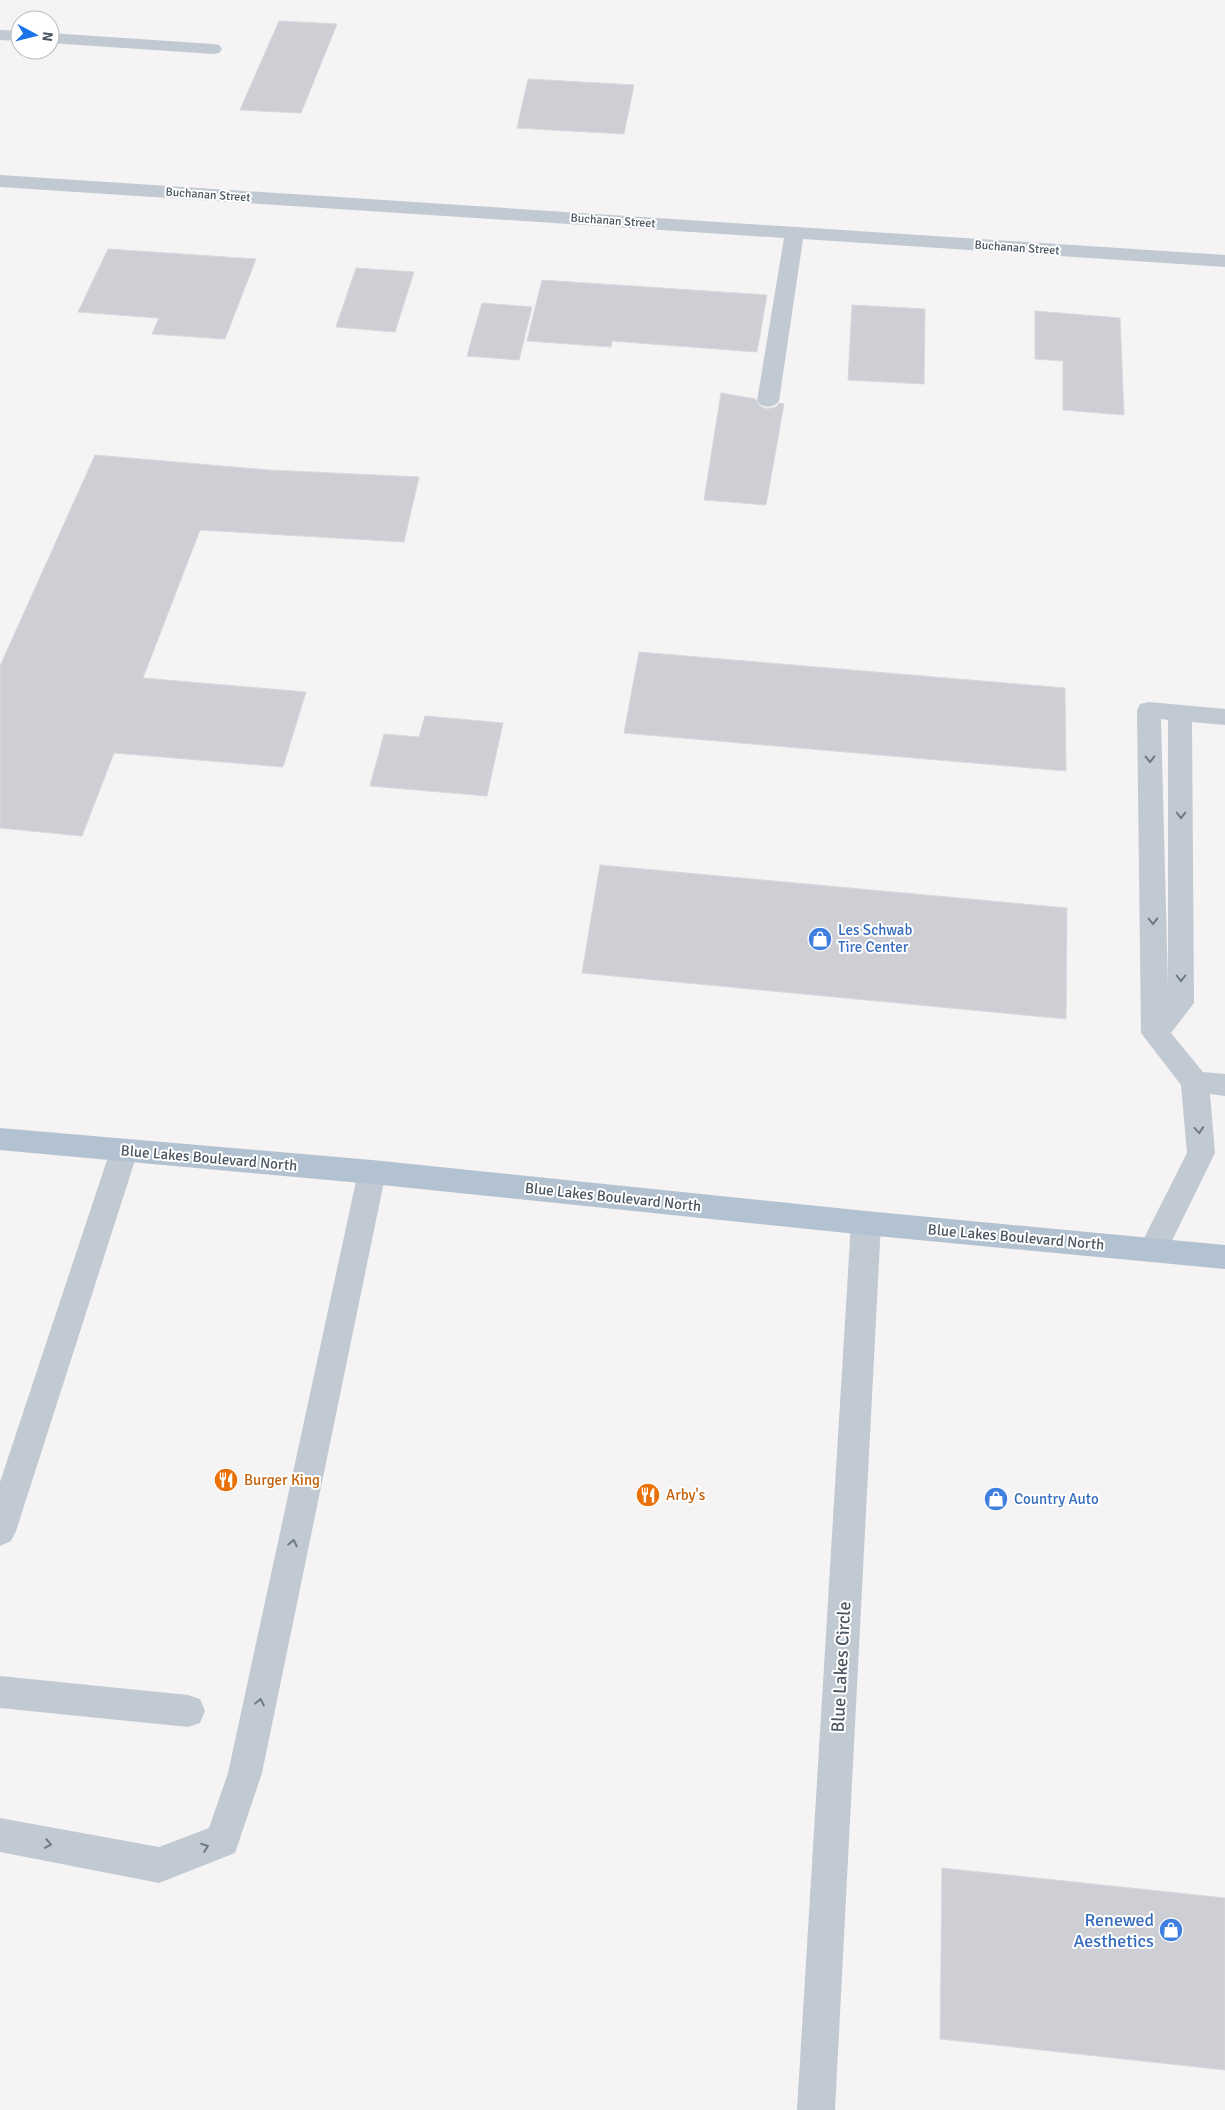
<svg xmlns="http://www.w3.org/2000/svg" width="1225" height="2110" viewBox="0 0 1225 2110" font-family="Signika,sans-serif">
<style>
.building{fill:#cdcfd5;stroke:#d7d9de}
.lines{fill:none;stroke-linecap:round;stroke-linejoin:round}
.minor{fill:#c1cad2;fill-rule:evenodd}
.major{fill:#b3c2d1;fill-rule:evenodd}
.oneway{stroke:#6e7983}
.labels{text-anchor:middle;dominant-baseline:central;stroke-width:4;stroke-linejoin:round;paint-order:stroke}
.far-street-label{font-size:12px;fill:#4a5661;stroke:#fff}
.shop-label{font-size:15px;fill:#366cbe;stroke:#fff;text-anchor:start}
.street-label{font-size:15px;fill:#4a5661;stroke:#fff}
.food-label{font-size:15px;fill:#c56008;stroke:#fff;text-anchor:start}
.near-street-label{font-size:18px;fill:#4a5661;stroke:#fff}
.near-shop-label{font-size:18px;fill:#366cbe;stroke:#fff;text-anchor:end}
</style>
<rect width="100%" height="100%" fill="#f5f3f3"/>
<!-- building -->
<g class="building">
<polygon points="279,21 337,24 301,113 240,110"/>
<polygon points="528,79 634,85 624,134 517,128"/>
<polygon points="108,249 256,259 225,339 152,334 159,318 78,312"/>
<polygon points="356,268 414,272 395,332 336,327"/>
<polygon points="542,280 767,295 757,352 612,341 611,347 527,341"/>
<polygon points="482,303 532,307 519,360 467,356"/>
<polygon points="852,305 925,309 924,384 848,380"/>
<polygon points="1035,311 1120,318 1124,415 1063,410 1063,361 1035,359"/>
<polygon points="721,393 755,399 760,406 767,409 776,407 779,403 784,404 766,505 704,500"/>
<polygon points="95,455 269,470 419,477 404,542 200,530 143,678 306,692 283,767 114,753 82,836 0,828 0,666"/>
<polygon points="639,652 1065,688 1066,771 624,733"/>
<polygon points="425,716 503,723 487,796 370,786 384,734 419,737"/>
<polygon points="600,865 1067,908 1066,1019 582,973"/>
<polygon points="942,1868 1225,1898 1225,2070 940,2039"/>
</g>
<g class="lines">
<!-- minor -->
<g class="minor">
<polygon points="0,30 20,31 20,41 0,40"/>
<polygon points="50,33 213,44 219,45 222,49 219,53 213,54 50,43"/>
<polygon points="0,175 1225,255 1225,267 803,239 779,401 775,405 768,407 761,405 757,401 784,238 0,187"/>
<path d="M1149,702L1225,709V725L1192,722L1194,1003L1171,1033L1203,1072L1225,1074V1096L1210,1094L1215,1153L1163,1259L1153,1262L1143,1259L1138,1250L1187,1153L1181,1085L1141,1033L1137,710L1140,704ZM1161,719L1168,720V986Z"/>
<polygon points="124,1140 134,1143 138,1151 16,1531 11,1541 0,1546 0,1482 110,1151 114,1143"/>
<polygon points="372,1160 382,1164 386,1172 262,1773 235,1853 159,1883 0,1852 0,1818 159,1847 209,1828 228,1773 358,1172 362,1164"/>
<polygon points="866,1211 876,1215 881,1223 835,2110 797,2110 851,1223 856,1215"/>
<polygon points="0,1676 188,1695 200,1699 205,1711 200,1723 188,1727 0,1708"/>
</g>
<!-- major -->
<polygon class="major" points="0,1128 372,1160 866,1211 1225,1245 1225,1269 866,1235 372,1184 0,1150"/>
</g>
<!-- one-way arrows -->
<defs><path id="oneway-chevron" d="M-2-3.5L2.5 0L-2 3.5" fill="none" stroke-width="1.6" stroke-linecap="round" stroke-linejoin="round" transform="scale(1.25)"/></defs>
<g class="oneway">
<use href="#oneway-chevron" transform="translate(1150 759) rotate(89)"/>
<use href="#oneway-chevron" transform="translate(1181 815) rotate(90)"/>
<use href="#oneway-chevron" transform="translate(1153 921) rotate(89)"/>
<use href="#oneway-chevron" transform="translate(1181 978) rotate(90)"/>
<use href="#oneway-chevron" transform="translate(1199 1130) rotate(85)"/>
<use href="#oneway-chevron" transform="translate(293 1543) rotate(-78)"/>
<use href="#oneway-chevron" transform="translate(260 1702) rotate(-78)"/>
<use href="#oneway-chevron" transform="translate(48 1844) rotate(11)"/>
<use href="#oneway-chevron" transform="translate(205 1847) rotate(-20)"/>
</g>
<!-- icons -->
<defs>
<g id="shop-disc" transform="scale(1.25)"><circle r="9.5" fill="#3f7fe0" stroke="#fff"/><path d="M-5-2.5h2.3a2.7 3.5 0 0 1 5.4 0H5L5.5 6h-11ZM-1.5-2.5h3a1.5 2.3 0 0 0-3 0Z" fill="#fff"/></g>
<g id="restaurant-disc" transform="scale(1.25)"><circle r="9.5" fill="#e8710a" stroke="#fff"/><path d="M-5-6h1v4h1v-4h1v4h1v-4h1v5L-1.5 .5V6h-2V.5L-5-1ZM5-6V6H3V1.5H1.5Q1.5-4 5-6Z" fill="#fff"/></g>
</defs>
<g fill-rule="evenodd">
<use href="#shop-disc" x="820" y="939"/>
<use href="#restaurant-disc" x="226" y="1480"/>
<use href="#restaurant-disc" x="648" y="1495"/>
<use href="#shop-disc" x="996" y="1499"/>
<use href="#shop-disc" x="1171" y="1930"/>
</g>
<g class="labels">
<!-- far-street labels -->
<g class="far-street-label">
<text transform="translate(208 195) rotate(4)">Buchanan Street</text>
<text transform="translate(613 221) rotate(4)">Buchanan Street</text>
<text transform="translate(1017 248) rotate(4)">Buchanan Street</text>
</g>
<!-- shop labels -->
<g class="shop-label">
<text x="838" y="930">Les Schwab<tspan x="838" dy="17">Tire Center</tspan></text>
<text x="1014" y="1499">Country Auto</text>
</g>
<!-- street labels -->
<g class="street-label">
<text transform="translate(209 1158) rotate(5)">Blue Lakes Boulevard North</text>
<text transform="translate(613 1197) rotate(6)">Blue Lakes Boulevard North</text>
<text transform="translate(1016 1237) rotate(5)">Blue Lakes Boulevard North</text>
</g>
<!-- food labels -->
<g class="food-label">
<text x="244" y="1480">Burger King</text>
<text x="666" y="1495">Arby's</text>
</g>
<!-- near-street labels -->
<g class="near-street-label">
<text transform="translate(841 1667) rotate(-87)">Blue Lakes Circle</text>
</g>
<!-- near-shop labels -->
<g class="near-shop-label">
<text x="1154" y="1920">Renewed<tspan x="1154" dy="21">Aesthetics</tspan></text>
</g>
</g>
<!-- north arrow -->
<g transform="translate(35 35) rotate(97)"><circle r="24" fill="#ffffff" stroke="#b7bbc0"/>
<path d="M0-4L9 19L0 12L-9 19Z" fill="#1a73e8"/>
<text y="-8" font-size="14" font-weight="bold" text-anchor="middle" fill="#4a5661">N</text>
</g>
</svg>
